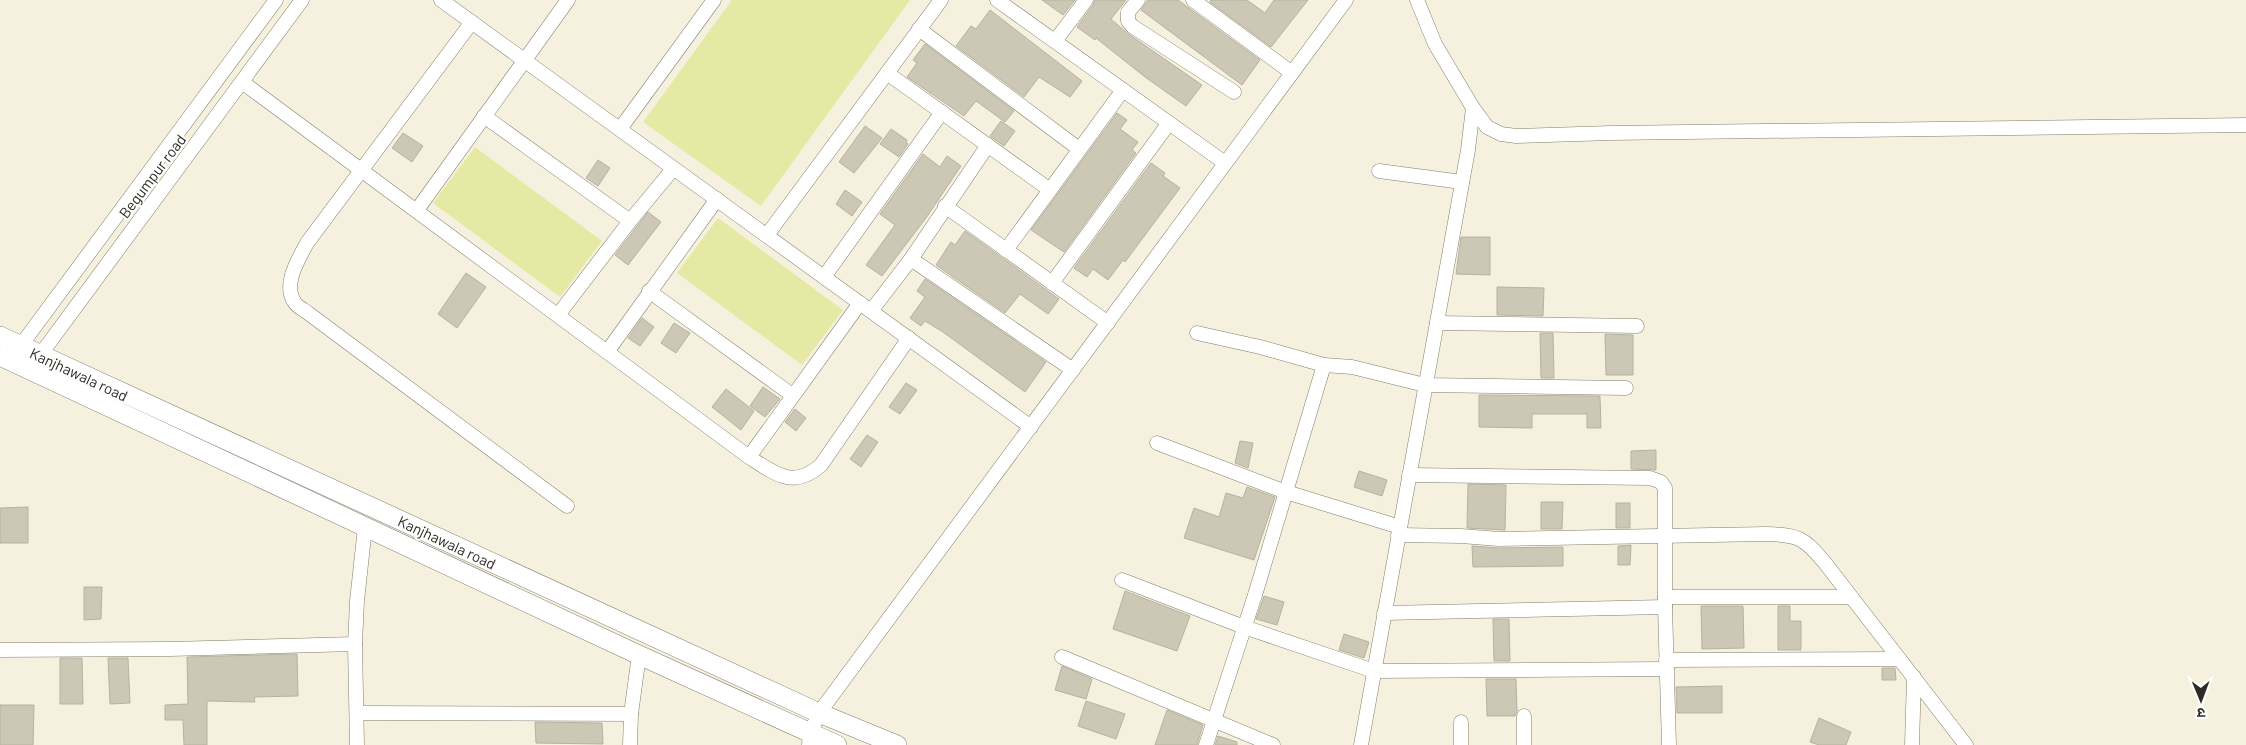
<svg xmlns="http://www.w3.org/2000/svg" width="2246" height="745" viewBox="0 0 2246 745" font-family="Barlow,'Noto Sans Devanagari',sans-serif">
<style>
.green{fill:#e5e9a4}
.building{fill:#cdc8b6;stroke:#b7b2a0}
.lines{fill:none;stroke-linecap:round;stroke-linejoin:round}
.street-casing{stroke:#827d6d;stroke-width:15}
.secondary-casing{stroke:#827d6d;stroke-width:20}
.street{stroke:#fff;stroke-width:14}
.secondary{stroke:#fff;stroke-width:19}
.labels{text-anchor:middle;dominant-baseline:central;stroke-width:4.5;stroke-linejoin:round;paint-order:stroke}
.street-label{font-size:15px;fill:#2c2b24;stroke:#fefefe}
</style>
<rect width="100%" height="100%" fill="#f6f1de"/>
<!-- green -->
<g class="green">
<polygon points="732,0 910,0 761,206 643,122"/>
<polygon points="475,147 602,241 560,297 433,203"/>
<polygon points="718,218 843,310 802,365 677,273"/>
</g>
<!-- building -->
<g class="building">
<polygon points="1042,0 1075,0 1063,15"/>
<polygon points="1095,0 1126,0 1111,19 1127,33 1202,85 1186,106 1145,77 1096,38 1095,40 1077,27 1093,5"/>
<polygon points="1148,0 1178,0 1260,60 1242,85 1141,10"/>
<polygon points="1211,0 1247,0 1265,13 1274,0 1308,0 1271,47 1210,2"/>
<polygon points="990,10 1082,81 1070,97 1039,77 1024,97 956,46 971,26 976,29"/>
<polygon points="925,44 1014,111 1005,122 976,101 964,116 907,77 917,63 913,60"/>
<polygon points="1117,113 1127,120 1120,129 1138,142 1132,150 1136,153 1064,252 1031,230"/>
<polygon points="1001,121 1015,131 1004,146 990,136"/>
<polygon points="865,126 882,138 854,173 839,162"/>
<polygon points="891,129 907,140 906,142 908,144 899,157 880,144"/>
<polygon points="403,133 423,146 412,162 392,148"/>
<polygon points="923,154 940,167 947,156 961,166 926,218 882,276 866,265 895,225 880,214"/>
<polygon points="598,160 610,168 598,186 586,178"/>
<polygon points="1151,163 1165,173 1163,176 1180,188 1125,262 1123,260 1108,280 1093,269 1087,277 1074,268"/>
<polygon points="845,190 862,202 852,216 836,204"/>
<polygon points="648,212 661,222 628,265 615,255"/>
<polygon points="965,231 1059,299 1048,314 1020,294 1005,313 936,265 951,242 955,245"/>
<polygon points="1461,237 1490,237 1490,275 1456,274"/>
<polygon points="466,273 486,287 457,328 438,314"/>
<polygon points="925,279 1046,362 1025,392 943,332 925,321 921,326 910,318 925,297 917,291"/>
<polygon points="1497,287 1544,288 1543,316 1497,315"/>
<polygon points="642,318 654,327 640,346 628,338"/>
<polygon points="674,323 690,333 676,353 661,343"/>
<polygon points="1540,333 1553,333 1554,378 1541,378"/>
<polygon points="1605,334 1633,335 1633,375 1606,375"/>
<polygon points="906,383 917,390 900,414 889,407"/>
<polygon points="763,387 780,399 765,417 750,406"/>
<polygon points="726,389 754,411 741,430 712,407"/>
<polygon points="1479,395 1600,396 1601,428 1587,428 1587,414 1532,414 1532,428 1479,427"/>
<polygon points="795,409 806,418 796,431 785,422"/>
<polygon points="867,435 878,442 861,467 850,459"/>
<polygon points="1240,441 1253,443 1248,468 1235,463"/>
<polygon points="1656,450 1656,470 1631,469 1631,451"/>
<polygon points="1359,471 1387,480 1382,496 1354,487"/>
<polygon points="1468,484 1506,485 1505,530 1467,528"/>
<polygon points="1247,487 1275,497 1254,560 1184,538 1194,508 1219,517 1226,493 1243,498"/>
<polygon points="1541,502 1563,502 1562,529 1541,529"/>
<rect x="1616" y="503" width="14" height="25"/>
<polygon points="28,507 28,543 0,543 0,508"/>
<polygon points="1631,545 1630,565 1618,565 1618,546"/>
<polygon points="1472,546 1499,548 1563,547 1563,566 1473,567"/>
<polygon points="84,587 102,587 101,619 84,620"/>
<polygon points="1125,591 1190,616 1177,651 1113,629"/>
<polygon points="1264,596 1284,602 1277,625 1256,619"/>
<polygon points="1701,606 1743,606 1744,648 1702,649"/>
<polygon points="1778,606 1790,606 1790,621 1801,621 1801,650 1778,650"/>
<polygon points="1493,619 1509,619 1510,661 1494,661"/>
<polygon points="1344,634 1369,642 1364,658 1339,650"/>
<polygon points="297,654 298,696 254,697 255,702 207,701 207,745 184,745 183,720 165,720 165,705 188,704 187,657"/>
<polygon points="60,658 82,658 83,704 60,704"/>
<polygon points="108,658 128,658 130,703 110,704"/>
<polygon points="1062,666 1092,679 1086,699 1055,690"/>
<polygon points="1882,668 1895,668 1896,680 1882,680"/>
<polygon points="1486,679 1516,679 1517,711 1515,716 1487,716"/>
<polygon points="1722,686 1722,713 1677,713 1676,687"/>
<polygon points="1086,701 1125,714 1116,739 1078,726"/>
<polygon points="0,705 34,705 33,745 0,745"/>
<polygon points="1167,710 1203,725 1197,745 1155,745"/>
<polygon points="1819,718 1851,732 1846,745 1819,745 1810,742"/>
<polygon points="535,722 602,723 603,744 536,743"/>
<polygon points="1218,736 1237,742 1237,745 1215,745"/>
</g>
<g class="lines">
<!-- street casing -->
<g class="street-casing">
<g id="street">
<polyline points="441,0 1031,427"/>
<polyline points="997,0 1225,163"/>
<polyline points="1138,0 1128,12 1128,21 1132,26 1234,92"/>
<polyline points="1193,0 1292,73"/>
<polyline points="1417,0 1435,44 1473,108 1487,127 1501,134 1516,136 1611,133 2246,125"/>
<path d="M472,22L307,243C298,260 282,285 295,303C298,307 304,310 308,313L567,506"/>
<polyline points="919,29 1079,149"/>
<polyline points="1055,41 1086,0"/>
<polyline points="887,73 1050,190"/>
<path d="M242,82L749,457C774,473 793,490 821,465L909,338"/>
<polyline points="484,116 630,221"/>
<polyline points="620,129 714,0"/>
<polyline points="1379,171 1462,182"/>
<polyline points="945,206 1108,323"/>
<polyline points="417,210 568,0"/>
<polyline points="767,235 941,0"/>
<polyline points="1006,250 1123,90"/>
<polyline points="911,259 1073,370"/>
<polyline points="824,277 942,112"/>
<polyline points="1052,283 1169,123"/>
<polyline points="649,291 792,395"/>
<polyline points="871,311 911,259 988,145"/>
<polyline points="558,315 630,221 673,169"/>
<polyline points="1437,323 1637,326"/>
<polyline points="1197,333 1260,347 1324,365 1352,367 1425,385 1626,388"/>
<polyline points="16,352 276,0"/>
<polyline points="607,352 717,199"/>
<polyline points="35,362 302,0"/>
<polyline points="1157,443 1286,492 1400,527"/>
<polyline points="749,457 860,303"/>
<polyline points="1409,475 1650,478 1661,482 1665,488 1665,607 1669,745"/>
<path d="M1398,535L1461,536L1499,539L1766,534C1800,535 1804,538 1825,563L1966,745"/>
<polyline points="1122,580 1244,627 1374,671 1667,669"/>
<polyline points="1665,597 1851,597"/>
<polyline points="1384,613 1665,607"/>
<polyline points="0,650 170,649 355,644"/>
<polyline points="1062,657 1273,745"/>
<polyline points="1666,660 1899,659"/>
<polyline points="357,713 631,714"/>
<polyline points="1524,716 1524,745"/>
<polyline points="1461,722 1461,745"/>
<polyline points="357,745 355,644 357,601 365,527"/>
<polyline points="630,745 631,714 639,655"/>
<polyline points="809,745 810,734 819,713 1346,0"/>
<polyline points="1206,745 1255,595 1324,365"/>
<polyline points="1361,745 1468,150 1473,108"/>
<polyline points="1912,745 1914,677"/>
</g>
</g>
<!-- secondary casing -->
<g class="secondary-casing">
<g id="secondary">
<polyline points="0,336 819,713 897,745"/>
<polyline points="0,356 639,655 837,745"/>
</g>
</g>
<!-- street -->
<use href="#street" class="street"/>
<!-- secondary -->
<use href="#secondary" class="secondary"/>
</g>
<g class="labels">
<!-- street labels -->
<g class="street-label">
<text transform="translate(152 176) rotate(-53)">Begumpur road</text>
<text transform="translate(79 374) rotate(25)">Kanjhawala road</text>
<text transform="translate(447 542) rotate(25)">Kanjhawala road</text>
</g>
</g>
<!-- north arrow -->
<g transform="translate(2201 700) rotate(179)" stroke="#fefefe" stroke-width="4" paint-order="stroke">
<path d="M0-4L9 19L0 12L-9 19Z" fill="#2c2b24"/>
<text y="-8" font-size="14" font-weight="bold" text-anchor="middle" fill="#2c2b24">उ</text>
</g>
</svg>
